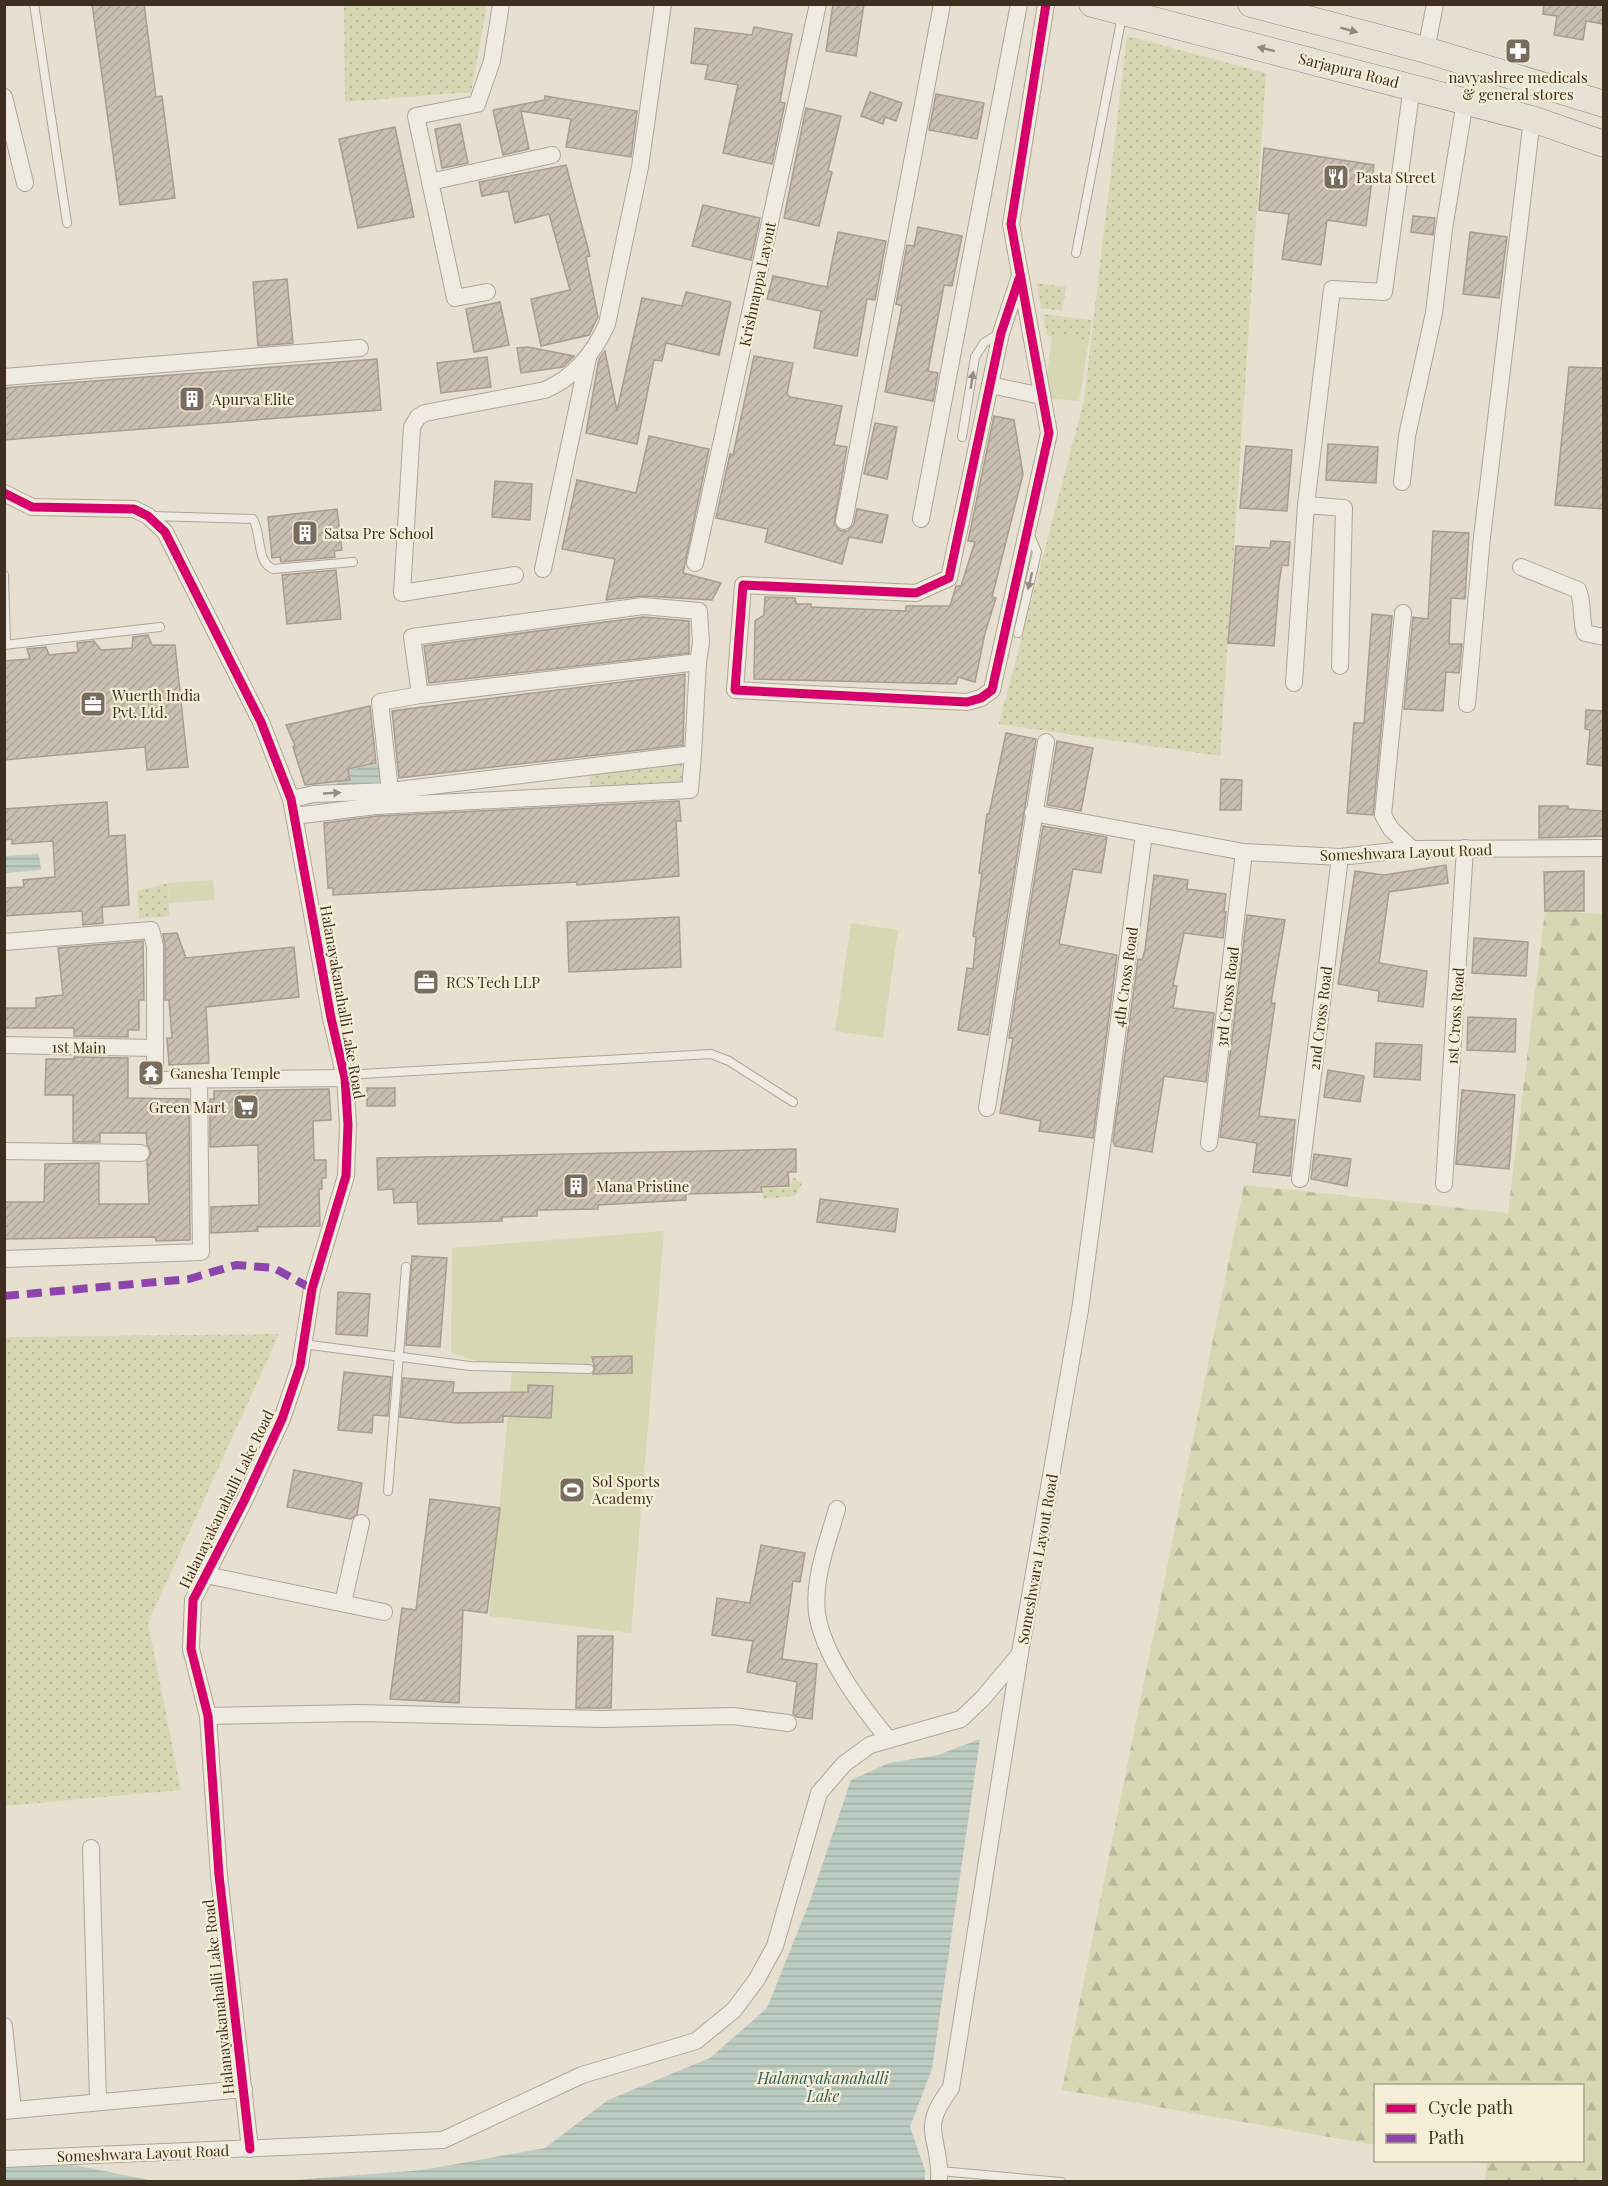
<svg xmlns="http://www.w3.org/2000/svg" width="1608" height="2186" viewBox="0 0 1608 2186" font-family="'Playfair Display',serif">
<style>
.grass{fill:url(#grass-dots)}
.forest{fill:url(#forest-firs)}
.pitch{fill:#d6d7b3}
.water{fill:url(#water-rules)}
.building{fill:url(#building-hatch);stroke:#a89c90;stroke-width:1.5}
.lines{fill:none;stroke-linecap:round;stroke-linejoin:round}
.lane-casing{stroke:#ada599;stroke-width:10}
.street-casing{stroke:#ada599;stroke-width:18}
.primary-casing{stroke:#928b80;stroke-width:27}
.lane{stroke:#efebe3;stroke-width:8}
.street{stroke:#efebe3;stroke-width:16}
.primary{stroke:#e6e1d4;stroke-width:26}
.quiet{stroke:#8e44ad;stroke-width:8;stroke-dasharray:15 8;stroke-linecap:butt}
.cycleway-casing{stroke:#f7eed8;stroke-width:13}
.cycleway{stroke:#d6006c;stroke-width:9}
.oneway{fill:#92887a}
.oneway2{fill:#968c82}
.labels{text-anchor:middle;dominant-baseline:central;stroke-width:4.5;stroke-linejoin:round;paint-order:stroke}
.street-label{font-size:15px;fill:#3d2e20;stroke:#f7eed8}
.poi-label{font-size:15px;fill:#3d2e20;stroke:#f7eed8;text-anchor:start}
.water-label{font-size:16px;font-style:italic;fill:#2f5d5a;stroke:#f7eed8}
</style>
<defs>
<pattern id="grass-dots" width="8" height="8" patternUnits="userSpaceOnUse" patternTransform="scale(1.5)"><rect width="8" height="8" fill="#d6d7b3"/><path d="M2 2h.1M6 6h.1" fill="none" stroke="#b9b99a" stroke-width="1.8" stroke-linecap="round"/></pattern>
<pattern id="forest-firs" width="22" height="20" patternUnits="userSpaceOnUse" patternTransform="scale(1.5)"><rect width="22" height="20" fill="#d6d7b3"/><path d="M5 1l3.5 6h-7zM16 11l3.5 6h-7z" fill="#b9b99a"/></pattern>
<pattern id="water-rules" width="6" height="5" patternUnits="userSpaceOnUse" patternTransform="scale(1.5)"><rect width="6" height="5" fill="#bcccc2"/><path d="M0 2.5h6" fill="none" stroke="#a2b0a6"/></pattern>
<pattern id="building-hatch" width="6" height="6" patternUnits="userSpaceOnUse" patternTransform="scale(1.5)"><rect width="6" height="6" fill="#cbbfb2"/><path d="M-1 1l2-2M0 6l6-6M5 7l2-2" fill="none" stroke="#afa499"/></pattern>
</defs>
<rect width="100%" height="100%" fill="#e7e0d1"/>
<!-- grass -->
<g class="grass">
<polygon points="344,5 487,5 471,92 345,102"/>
<polygon points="1127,36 1266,73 1220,756 999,724 1084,400"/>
<polygon points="1036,283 1066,287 1062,311 1041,308"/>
<polygon points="1043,314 1092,320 1089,340 1047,335"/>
<polygon points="682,759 682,783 591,788 589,770"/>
<polygon points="168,883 169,916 139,919 137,891"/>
<polygon points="793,1177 802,1184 795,1196 763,1199 763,1188 790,1188"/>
<polygon points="279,1334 148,1623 181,1790 5,1806 5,1337"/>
</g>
<!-- forest -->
<polygon class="forest" points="1545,911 1604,914 1603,2181 1484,2181 1487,2164 1465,2161 1582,2160 1582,2086 1376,2086 1375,2145 1062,2090 1244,1185 1508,1213"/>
<!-- pitch -->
<g class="pitch">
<polygon points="1052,335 1089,340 1079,401 1044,398"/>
<polygon points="213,880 215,900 169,903 168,883"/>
<polygon points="851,923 898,930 883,1038 835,1031"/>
<polygon points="664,1231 631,1633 489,1616 513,1362 487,1364 451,1353 452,1248"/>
</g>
<!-- water -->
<g class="water">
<polygon points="381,763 383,782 337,785 337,783 351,781 349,770"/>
<polygon points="39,854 41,870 5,873 5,856"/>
<polygon points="980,1739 932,2069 910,2127 925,2170 925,2181 219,2181 282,2181 423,2170 545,2148 608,2100 710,2058 767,2008 810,1901 851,1780 889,1763 938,1755"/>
<polygon points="69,2164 154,2181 5,2182 5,2166"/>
</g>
<!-- building -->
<g class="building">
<polygon points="92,4 144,4 156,97 162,96 175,198 120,205"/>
<polygon points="833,4 864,4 856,56 826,51"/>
<polygon points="1544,4 1604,4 1604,24 1586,21 1583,40 1554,35 1557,16 1543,14"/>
<polygon points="754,27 792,34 780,102 785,103 772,164 723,153 738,85 705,79 708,65 691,63 695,28 752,35"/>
<polygon points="870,92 902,103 896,121 885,117 883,124 861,116"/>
<polygon points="936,94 984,103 977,139 929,130"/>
<polygon points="545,96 637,111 631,157 566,147 571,119 521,111 529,149 503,155 493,110 545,100"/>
<polygon points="806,108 841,116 828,171 832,172 819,226 784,218"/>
<polygon points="460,124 468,163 442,168 435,129"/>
<polygon points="395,127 414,217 358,228 339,139"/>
<polygon points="1264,148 1374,165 1366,226 1327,220 1321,265 1282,259 1289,214 1259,210"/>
<polygon points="566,165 590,256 586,257 598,317 589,335 541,346 531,299 570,290 549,214 515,223 508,191 482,196 479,182"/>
<polygon points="703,205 760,218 751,260 692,246"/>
<polygon points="1413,216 1435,218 1433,235 1411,232"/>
<polygon points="918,227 962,236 952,286 944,285 928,371 938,373 933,401 885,392 902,306 896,304 907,245 914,246"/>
<polygon points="838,232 886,241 875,300 867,299 857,356 814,348 821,311 767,299 773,276 827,287"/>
<polygon points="1470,232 1507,237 1499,298 1463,294"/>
<polygon points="287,279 293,343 258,346 253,282"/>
<polygon points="686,292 731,302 719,355 666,343 662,361 654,360 637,444 586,433 599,359 605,351 617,411 642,298 682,306"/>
<polygon points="500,302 509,345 474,352 466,309"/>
<polygon points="528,347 574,356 563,367 521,373 517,348"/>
<polygon points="754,356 793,363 787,394 790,397 842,406 834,445 847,447 834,524 841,531 848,531 854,524 857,509 888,515 882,543 849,537 842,564 765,542 768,529 716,518 730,454 733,455"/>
<polygon points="487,357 491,387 441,393 437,363"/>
<polygon points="377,359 381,410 4,440 4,388"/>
<polygon points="1569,367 1604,368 1604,509 1555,505"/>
<polygon points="994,416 1014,420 1023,474 992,597 996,598 985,633 975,682 958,677 956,684 754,679 755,621 764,615 765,597 795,598 796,604 811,604 811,607 906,611 906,606 950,606 956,586 961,586 975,542 968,541"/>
<polygon points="875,423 897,427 887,479 864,474"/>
<polygon points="649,436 709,449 683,573 721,583 712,600 644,596 606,600 615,559 562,549 577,480 636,493"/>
<polygon points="1328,444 1378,447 1376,483 1326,480"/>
<polygon points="1246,446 1292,450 1287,511 1240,508"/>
<polygon points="495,481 532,484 530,520 492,517"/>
<polygon points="337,509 342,550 334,551 335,557 281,562 280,557 272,558 268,517"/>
<polygon points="1433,531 1469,533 1465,599 1451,598 1449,644 1462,644 1459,673 1446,672 1443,711 1404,709 1413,617 1428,619"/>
<polygon points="1271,541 1290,542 1288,566 1282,565 1279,583 1274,646 1228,643 1236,546 1270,548"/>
<polygon points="336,570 341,619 287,624 282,575"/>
<polygon points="1372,614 1392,616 1373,815 1347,813 1354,723 1364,723"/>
<polygon points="643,617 689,621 689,653 429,683 424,646"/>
<polygon points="148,635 152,645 175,645 188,767 147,770 145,747 4,760 4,661 30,659 27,649 46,647 49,655 78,652 77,643 94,641 101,650 132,648 133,637"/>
<polygon points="685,674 683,745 399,778 392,711"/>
<polygon points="370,706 376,763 348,769 350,780 305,785 293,747 295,746 286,725"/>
<polygon points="1586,710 1604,711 1604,766 1587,764 1590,730 1585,729"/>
<polygon points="1006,733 1036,739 988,1035 958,1030 967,968 973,969 976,937 973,936 982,874 979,873 987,814 989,814"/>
<polygon points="1057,741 1093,748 1081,811 1047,805"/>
<polygon points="1221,779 1242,780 1241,810 1220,810"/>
<polygon points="679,801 681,821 676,821 679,876 577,885 577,882 333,895 333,888 328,888 324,823 377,816"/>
<polygon points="107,802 109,836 125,835 129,905 102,907 103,923 83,925 82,911 4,916 4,888 24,887 23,880 55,877 53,841 12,844 12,839 4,840 4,809"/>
<polygon points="1539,806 1568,806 1568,809 1604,811 1604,836 1539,838"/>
<polygon points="1043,826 1107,837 1101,873 1073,869 1059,944 1117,955 1093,1138 1039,1131 1041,1121 1000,1113 1013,1038 1009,1038"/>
<polygon points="1446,865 1448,883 1389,892 1379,963 1427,971 1423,1007 1378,1001 1379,991 1338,984 1355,871 1384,875"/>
<polygon points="1584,871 1584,911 1545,911 1544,872"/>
<polygon points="1154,875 1188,880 1187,889 1226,894 1224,912 1226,912 1223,938 1184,933 1173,985 1177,986 1173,1008 1214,1013 1206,1082 1164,1076 1152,1152 1115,1146 1113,1141 1138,959 1142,960 1145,950"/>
<polygon points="1247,915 1285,920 1271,1003 1275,1003 1259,1116 1295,1120 1290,1176 1253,1172 1257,1143 1220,1137"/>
<polygon points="679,917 681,967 569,972 567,922"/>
<polygon points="177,933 186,958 294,947 299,997 206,1007 209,1063 169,1065 167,1038 172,1038 169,1000 165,1000 165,946 163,934"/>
<polygon points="1474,938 1528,942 1526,976 1472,973"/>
<polygon points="143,941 144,1000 139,1000 139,1030 128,1030 128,1037 74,1036 74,1028 4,1028 4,1008 36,1008 36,998 63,995 58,948"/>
<polygon points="1468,1017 1516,1019 1515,1052 1467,1050"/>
<polygon points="1376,1043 1422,1045 1420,1080 1374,1077"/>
<polygon points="74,1057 128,1058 128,1098 189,1099 190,1240 156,1241 155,1237 4,1239 4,1202 44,1202 45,1164 99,1163 99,1204 149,1204 147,1161 151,1153 147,1144 146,1133 100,1133 100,1142 73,1142 73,1095 45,1095 46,1059 74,1059"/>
<polygon points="1328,1070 1364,1076 1360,1102 1324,1097"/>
<rect x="367" y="1088" width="28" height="18"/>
<polygon points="329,1089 331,1120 313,1121 314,1160 326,1160 326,1178 322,1178 322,1189 319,1189 320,1226 257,1227 258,1231 211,1233 211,1207 259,1205 258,1145 210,1147 210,1099 214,1099 214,1091"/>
<polygon points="1462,1090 1515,1095 1509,1169 1456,1164"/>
<polygon points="796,1149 796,1172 788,1172 789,1186 761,1187 762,1192 686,1194 686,1200 598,1205 598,1209 537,1210 537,1216 502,1217 502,1221 418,1224 417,1202 394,1203 393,1189 378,1190 377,1158"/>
<polygon points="1314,1154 1351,1159 1347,1186 1311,1179"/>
<polygon points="820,1199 898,1209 895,1232 817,1222"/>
<polygon points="412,1256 447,1258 440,1347 406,1345"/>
<polygon points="338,1292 370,1294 367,1336 336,1334"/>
<polygon points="632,1356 632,1373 593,1374 595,1369 592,1357"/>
<polygon points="344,1372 391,1377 388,1416 373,1415 372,1433 338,1430"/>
<polygon points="403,1378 454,1382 453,1393 528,1392 528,1385 553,1386 551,1418 503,1416 503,1422 457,1423 400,1417"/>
<polygon points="294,1470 362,1483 357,1514 351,1519 287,1507"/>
<polygon points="430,1499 500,1508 487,1613 463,1610 459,1703 390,1699 402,1608 416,1610"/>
<polygon points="761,1545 805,1553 800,1582 793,1581 782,1659 817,1664 812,1719 797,1717 793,1714 797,1682 747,1672 753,1641 712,1635 717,1598 750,1603"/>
<polygon points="578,1636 613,1636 611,1708 576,1708"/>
</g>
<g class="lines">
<!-- lane casing -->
<g class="lane-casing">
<g id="lane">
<polyline points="34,4 67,223"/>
<polyline points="1076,253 1122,16"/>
<polyline points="962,437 975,357 984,343 1000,333"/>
<path d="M152,516L253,519C262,534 256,562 273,569L353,562"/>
<polyline points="4,575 6,644"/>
<polyline points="1018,633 1037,552 1029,533"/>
<polyline points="4,645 160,627"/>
<polyline points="344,1075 711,1054 729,1061 793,1102"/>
<polyline points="303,1344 470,1366 589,1369"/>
<polyline points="388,1491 406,1267"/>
<polyline points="940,2171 1061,2182"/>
</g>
</g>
<!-- street casing -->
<g class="street-casing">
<g id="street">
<polyline points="1426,50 1435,4"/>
<polyline points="4,97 25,183"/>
<polyline points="430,182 552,155"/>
<polyline points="1019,279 1001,333 949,578 916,593 743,585 735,690 967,702 981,698 992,690 1049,433 1011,224 1046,4"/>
<polyline points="487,292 455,298 416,116 477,104 492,61 501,4"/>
<polyline points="4,377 360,348"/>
<polyline points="990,385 1042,396"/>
<polyline points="1402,482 1407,436 1434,313 1444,229 1465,101"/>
<polyline points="4,493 32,507 134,509 148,516 165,532 261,722 291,799 331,1018 345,1078 348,1125 346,1176 312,1289 300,1366 282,1419 244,1501 193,1600 191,1649 208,1716 219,1875 250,2149"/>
<polyline points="1306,505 1344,508 1340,666"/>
<polyline points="921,519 1019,4"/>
<polyline points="844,521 942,4"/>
<polyline points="695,563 818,4"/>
<path d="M1521,567L1578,590C1584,604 1580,618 1585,633L1604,637"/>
<polyline points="543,569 588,358"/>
<path d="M515,575L402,593L412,427L418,417L425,413L545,390C575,377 594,353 607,324L640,167L663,4"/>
<polyline points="1403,613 1383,815 1391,829 1412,849"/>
<polyline points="1294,683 1306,505 1332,289 1384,292 1412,86"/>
<polyline points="420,695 412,637 643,606 699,611 701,643 698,662"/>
<polyline points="1467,704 1482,537 1532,119"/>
<polyline points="291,799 314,794 390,791 693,754 698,662 420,695 380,702 390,791"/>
<polyline points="1033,813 1244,852 1340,857 1412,849 1604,848"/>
<polyline points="294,816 376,806 690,790 693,754"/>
<polyline points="4,942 151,930 155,946 155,1080 345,1078"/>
<polyline points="4,1045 154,1048"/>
<polyline points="987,1108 1046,742"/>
<polyline points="1209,1143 1244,852"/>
<polyline points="4,1151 141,1153"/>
<polyline points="1300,1179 1340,857"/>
<polyline points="1444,1184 1465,848"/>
<polyline points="4,1259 201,1252 199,1081"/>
<path d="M837,1509C828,1541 813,1578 817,1613C823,1656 862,1707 889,1740"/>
<polyline points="206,1575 384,1612"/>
<polyline points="343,1603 361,1523"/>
<polyline points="208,1716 360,1713 602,1719 733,1716 788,1723"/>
<polyline points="91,1848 98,2102"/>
<polyline points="4,2026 13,2110"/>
<polyline points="4,2111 244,2089"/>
<polyline points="4,2159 443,2140 582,2075 696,2041 734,2010 757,1979 775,1946 819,1793 844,1764 870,1745 961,1719 983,1698 1020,1654"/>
<path d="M939,2182C942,2136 917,2132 951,2088L1020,1653L1080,1310L1144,834"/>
</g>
</g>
<!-- primary casing -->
<g class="primary-casing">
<g id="primary">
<polyline points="1092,4 1532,119 1604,144"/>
<polyline points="1251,4 1426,50 1604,104"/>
</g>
</g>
<!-- lane -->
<use href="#lane" class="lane"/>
<!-- street -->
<use href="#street" class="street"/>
<!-- primary -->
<use href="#primary" class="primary"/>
<!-- quiet -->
<polyline class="quiet" points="4,1296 189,1279 236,1265 274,1268 312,1289"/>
<!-- cycleway casing -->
<g class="cycleway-casing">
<g id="cycleway">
<polyline points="1019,279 1001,333 949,578 916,593 743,585 735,690 967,702 981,698 992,690 1049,433 1011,224 1046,4"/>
<polyline points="4,493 32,507 134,509 148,516 165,532 261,722 291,799 331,1018 345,1078 348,1125 346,1176 312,1289 300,1366 282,1419 244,1501 193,1600 191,1649 208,1716 219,1875 250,2149"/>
</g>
</g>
<!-- cycleway -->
<use href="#cycleway" class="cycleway"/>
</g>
<!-- one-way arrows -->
<defs><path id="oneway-solid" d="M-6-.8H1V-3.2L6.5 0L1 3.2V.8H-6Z" transform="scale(1.5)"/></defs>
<g class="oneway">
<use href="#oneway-solid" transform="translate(1349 30) rotate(15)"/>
<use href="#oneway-solid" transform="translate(1266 49) rotate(-166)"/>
</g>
<g class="oneway2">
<use href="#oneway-solid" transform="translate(972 380) rotate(-81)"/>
<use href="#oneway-solid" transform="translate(1030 581) rotate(103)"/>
<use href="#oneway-solid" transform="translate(332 793) rotate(-3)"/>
</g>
<!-- icons -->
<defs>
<g id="pharmacy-square" transform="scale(1.35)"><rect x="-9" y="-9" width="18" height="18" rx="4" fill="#786c5e" stroke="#f7eed8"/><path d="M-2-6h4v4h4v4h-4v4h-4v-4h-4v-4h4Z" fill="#fff"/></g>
<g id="restaurant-square" transform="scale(1.35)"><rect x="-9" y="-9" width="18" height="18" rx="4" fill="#786c5e" stroke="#f7eed8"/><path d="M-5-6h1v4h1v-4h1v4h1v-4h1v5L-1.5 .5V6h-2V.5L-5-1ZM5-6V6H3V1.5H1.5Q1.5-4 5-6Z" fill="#fff"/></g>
<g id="building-square" transform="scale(1.35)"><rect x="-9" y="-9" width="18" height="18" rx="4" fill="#786c5e" stroke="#f7eed8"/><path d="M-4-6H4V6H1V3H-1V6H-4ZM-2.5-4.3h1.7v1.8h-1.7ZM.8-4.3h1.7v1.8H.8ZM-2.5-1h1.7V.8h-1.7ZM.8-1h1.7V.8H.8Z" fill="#fff"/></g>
<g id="office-square" transform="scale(1.35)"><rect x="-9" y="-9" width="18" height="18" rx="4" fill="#786c5e" stroke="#f7eed8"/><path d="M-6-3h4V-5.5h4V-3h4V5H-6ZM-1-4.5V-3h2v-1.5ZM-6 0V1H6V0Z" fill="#fff"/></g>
<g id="temple-square" transform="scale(1.35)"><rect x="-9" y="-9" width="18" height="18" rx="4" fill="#786c5e" stroke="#f7eed8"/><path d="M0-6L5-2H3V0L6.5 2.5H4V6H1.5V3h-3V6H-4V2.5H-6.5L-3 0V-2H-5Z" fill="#fff"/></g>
<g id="supermarket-square" transform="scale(1.35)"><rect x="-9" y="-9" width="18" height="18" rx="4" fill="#786c5e" stroke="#f7eed8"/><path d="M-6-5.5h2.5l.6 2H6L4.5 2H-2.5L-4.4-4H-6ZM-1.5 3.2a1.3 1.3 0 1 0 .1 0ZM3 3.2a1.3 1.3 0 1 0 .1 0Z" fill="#fff"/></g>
<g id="stadium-square" transform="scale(1.35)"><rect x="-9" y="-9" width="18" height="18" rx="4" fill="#786c5e" stroke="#f7eed8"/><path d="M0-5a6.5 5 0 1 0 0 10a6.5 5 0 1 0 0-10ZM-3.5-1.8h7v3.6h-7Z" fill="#fff"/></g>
</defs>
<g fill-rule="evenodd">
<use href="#pharmacy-square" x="1518" y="51"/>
<use href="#restaurant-square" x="1336" y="177"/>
<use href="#building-square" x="192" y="399"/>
<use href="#building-square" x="305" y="533"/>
<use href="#office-square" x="93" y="704"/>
<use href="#office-square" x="426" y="982"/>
<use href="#temple-square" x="151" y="1073"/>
<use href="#supermarket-square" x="246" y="1107"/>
<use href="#building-square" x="576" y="1186"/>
<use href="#stadium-square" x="572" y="1490"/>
</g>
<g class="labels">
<!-- street labels -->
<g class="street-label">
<text transform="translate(1349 70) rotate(14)">Sarjapura Road</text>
<text transform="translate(757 284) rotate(-78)">Krishnappa Layout</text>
<text transform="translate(1406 852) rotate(-2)">Someshwara Layout Road</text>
<text transform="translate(1125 977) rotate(-82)">4th Cross Road</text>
<text transform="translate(1227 997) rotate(-83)">3rd Cross Road</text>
<text transform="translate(343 1002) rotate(80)">Halanayakanahalli Lake Road</text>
<text transform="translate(1455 1016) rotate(-86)">1st Cross Road</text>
<text transform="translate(1320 1018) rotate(-83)">2nd Cross Road</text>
<text transform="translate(79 1047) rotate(1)">1st Main</text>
<text transform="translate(226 1499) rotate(-64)">Halanayakanahalli Lake Road</text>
<text transform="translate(1037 1559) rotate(-80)">Someshwara Layout Road</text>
<text transform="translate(218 1997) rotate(-96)">Halanayakanahalli Lake Road</text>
<text transform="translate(143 2153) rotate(-2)">Someshwara Layout Road</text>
</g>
<!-- poi labels -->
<g class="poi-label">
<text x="1518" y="77" text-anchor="middle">navyashree medicals<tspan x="1518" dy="17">&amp; general stores</tspan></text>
<text x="1356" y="177">Pasta Street</text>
<text x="212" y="399">Apurva Elite</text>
<text x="324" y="533">Satsa Pre School</text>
<text x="112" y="695">Wuerth India<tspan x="112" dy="17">Pvt. Ltd.</tspan></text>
<text x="446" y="982">RCS Tech LLP</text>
<text x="170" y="1073">Ganesha Temple</text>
<text x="226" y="1107" text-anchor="end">Green Mart</text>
<text x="596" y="1186">Mana Pristine</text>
<text x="592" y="1481">Sol Sports<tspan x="592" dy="17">Academy</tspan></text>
</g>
<!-- water labels -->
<g class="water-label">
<text x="823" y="2077">Halanayakanahalli<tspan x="823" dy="18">Lake</tspan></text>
</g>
</g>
<!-- border -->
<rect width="1608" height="2186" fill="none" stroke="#3d2e20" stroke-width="12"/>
<!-- legend -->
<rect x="1374" y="2084" width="210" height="78" fill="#f7eed8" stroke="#ada18e" stroke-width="1.5"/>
<rect x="1386" y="2104" width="30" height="9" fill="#d6006c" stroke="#ada18e" stroke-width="1.5"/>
<text x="1428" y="2114" font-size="18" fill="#3d2e20">Cycle path</text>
<rect x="1386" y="2134" width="30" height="9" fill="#8e44ad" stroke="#ada18e" stroke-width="1.5"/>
<text x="1428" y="2144" font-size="18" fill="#3d2e20">Path</text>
</svg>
